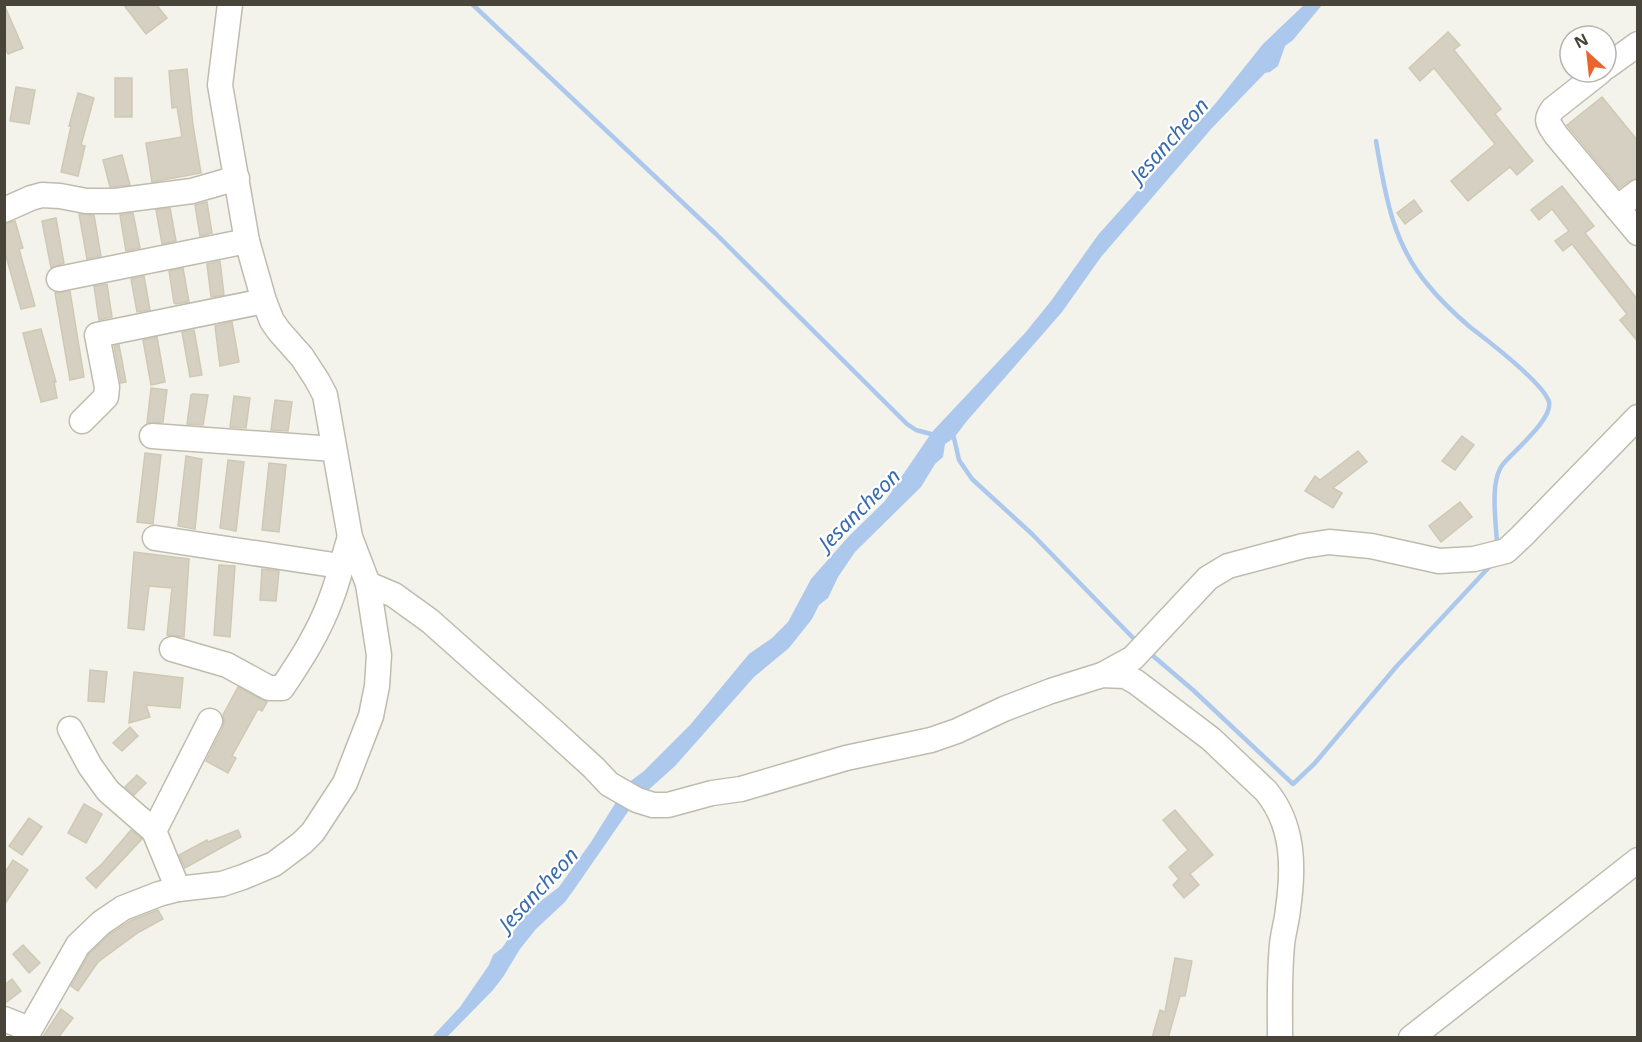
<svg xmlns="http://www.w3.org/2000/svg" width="1642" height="1042" viewBox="0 0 1642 1042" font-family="'Noto Sans',sans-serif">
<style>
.water{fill:#acc8ec}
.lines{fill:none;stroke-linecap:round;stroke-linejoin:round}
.stream{stroke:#acc8ec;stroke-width:4.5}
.building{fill:#d5d0c1;stroke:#cfc9b4;stroke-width:1.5}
.minor-casing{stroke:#bfbcae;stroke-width:27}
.minor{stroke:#fff;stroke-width:24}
.labels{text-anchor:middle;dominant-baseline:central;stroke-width:4.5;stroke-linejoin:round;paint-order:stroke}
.water-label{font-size:21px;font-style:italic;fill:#396bad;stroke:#fff}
</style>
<rect width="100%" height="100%" fill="#f4f3eb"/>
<!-- water -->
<polygon class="water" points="1304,5 1322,5 1293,40 1285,46 1278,66 1270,72 1265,73 1212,128 1101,257 1062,312 966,422 954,438 945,444 943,457 935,464 921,487 855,552 838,577 828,598 819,605 812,619 789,648 754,677 675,766 634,803 573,891 565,902 536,929 520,949 503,977 493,990 447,1037 431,1038 460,1007 489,965 493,955 502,948 523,918 537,904 559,887 591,842 628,783 644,771 690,725 749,654 772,638 788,622 811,579 849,536 885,501 932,432 1025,333 1051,301 1098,235 1215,104 1263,44"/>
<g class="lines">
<!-- stream -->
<g class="stream">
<polyline points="472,4 716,234 907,424 916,430 931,434"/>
<path d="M1376,141C1385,193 1392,243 1428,285C1440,300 1456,315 1470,327C1487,340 1544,384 1549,402C1553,419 1514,451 1504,463C1489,479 1496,522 1497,543"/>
<polyline points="954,438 959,460 972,479 1032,534 1138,643"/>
<polyline points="1152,655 1193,690 1293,784 1315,763 1396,667 1492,564"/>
</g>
</g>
<!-- building -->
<g class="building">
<polygon points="4,4 23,48 8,54 4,45"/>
<polygon points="123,4 156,4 167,18 146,34"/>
<polygon points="1448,32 1460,45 1454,50 1501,109 1495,114 1533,161 1517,175 1510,167 1468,201 1451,181 1495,144 1434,68 1420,81 1409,68"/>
<polygon points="187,69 193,125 201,173 152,182 146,143 182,137 177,107 172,108 169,71"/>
<rect x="115" y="78" width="17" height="39"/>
<polygon points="16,87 35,90 29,124 10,121"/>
<polygon points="78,93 94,98 81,145 85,146 78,176 61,172 71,126 69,126"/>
<polygon points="1602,97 1638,141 1638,178 1629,181 1619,188 1567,125"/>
<polygon points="122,155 130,185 110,187 103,160"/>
<polygon points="1562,186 1594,226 1585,233 1638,300 1638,342 1620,320 1627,314 1572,244 1563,251 1555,241 1569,231 1552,209 1539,220 1531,210"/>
<polygon points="1414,200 1422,211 1405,224 1397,213"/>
<polygon points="207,202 212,233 200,236 195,205"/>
<polygon points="170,208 176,241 162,244 156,210"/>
<polygon points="133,213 140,248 126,251 120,215"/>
<polygon points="79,214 94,215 101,256 87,259"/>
<polygon points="56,218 64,263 51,268 42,221"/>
<polygon points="15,221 23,248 19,249 35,306 21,309 4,249 4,224"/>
<polygon points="220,261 224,295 211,297 207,264"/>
<polygon points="183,268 189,302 176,304 174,303 169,271"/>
<polygon points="144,276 150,310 137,312 131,279"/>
<polygon points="107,284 112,317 99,320 94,286"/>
<polygon points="70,291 84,377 70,380 55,293"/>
<polygon points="232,322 239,362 220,366 215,326"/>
<polygon points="41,329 56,382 54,382 57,398 41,402 23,333"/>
<polygon points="194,330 202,375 190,377 182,332"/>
<polygon points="157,337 165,382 151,385 143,340"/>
<polygon points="119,345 126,382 121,383 114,346"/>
<polygon points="151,388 167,390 163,422 147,423"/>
<polygon points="193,394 208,395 203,425 187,424 191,395"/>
<polygon points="234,396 250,398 246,428 230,427"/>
<polygon points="275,400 292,402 288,431 271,430"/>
<polygon points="1462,436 1474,445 1455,470 1442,461"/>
<polygon points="1358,451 1367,462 1333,488 1342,493 1333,508 1305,491 1315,476 1320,480"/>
<polygon points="145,453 161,455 153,524 137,522"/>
<polygon points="186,456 202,459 195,529 178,526"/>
<polygon points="228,460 244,462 236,531 220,528"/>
<polygon points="269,463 286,465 279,532 262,530"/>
<polygon points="1460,502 1472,517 1441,542 1429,526"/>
<polygon points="134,552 189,559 184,637 167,635 172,588 149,586 144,630 128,628"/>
<polygon points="219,565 235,566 230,637 214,635"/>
<polygon points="262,569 279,571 276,601 260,600"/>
<polygon points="90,670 107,672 104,702 88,701"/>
<polygon points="134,672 183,678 180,708 146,705 150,717 129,723"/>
<polygon points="238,687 267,702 262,711 258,709 232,756 236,758 228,773 206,761 223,727 224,721 223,715"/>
<polygon points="130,727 138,736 122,751 113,743"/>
<polygon points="137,775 146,783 134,795 125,787"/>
<polygon points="84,804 102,814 86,843 68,833"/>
<polygon points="1175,810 1213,855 1190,874 1199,885 1184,898 1173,885 1179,879 1169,867 1188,850 1163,820"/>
<polygon points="29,818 42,827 22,855 9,846"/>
<polygon points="131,830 142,839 96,888 86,878 102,864"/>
<polygon points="238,830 241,837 185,868 179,855 207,840 208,842"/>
<polygon points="13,860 28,870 4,905 4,874"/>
<polygon points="158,910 163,919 139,932 98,962 78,991 71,986 89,954 110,934 132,920"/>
<polygon points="23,945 40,963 29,973 13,954"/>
<polygon points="1175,958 1192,961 1185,996 1180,996 1168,1038 1152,1038 1160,1010 1165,1012"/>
<polygon points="12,979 21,991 4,1004 4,985"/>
<polygon points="61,1009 73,1018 58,1038 42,1038"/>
</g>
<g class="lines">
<!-- minor casing -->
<g class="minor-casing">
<g id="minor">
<polyline points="1606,67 1638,44"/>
<path d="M1600,72L1553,109C1544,121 1549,124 1556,135L1638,233"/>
<polyline points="1617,208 1638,192"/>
<polyline points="4,210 31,198 42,195 60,196 86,201 115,201 192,191 237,178"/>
<polyline points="59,279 247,241"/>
<polyline points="82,421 106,397 107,387 97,335 264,301"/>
<polyline points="152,436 334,449"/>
<polyline points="155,538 340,566"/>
<path d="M368,584L394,595L430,621L549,727L594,768L609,784L637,800L653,805H668L712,793L741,789L846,758L931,740L957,731L1004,709L1051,691L1102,675L1125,676L1136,682L1211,739L1266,791C1294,825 1294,867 1288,909C1287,921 1283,933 1282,945C1279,976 1280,1007 1280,1038"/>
<path d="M172,649L227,665L269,688H282C301,660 319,632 331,599C339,579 343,558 350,537"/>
<polyline points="1102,675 1133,658 1208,578 1228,566 1303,546 1329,542 1371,546 1439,561 1474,559 1506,551 1522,536 1638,417"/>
<polyline points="70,729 90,766 108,791 154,831 178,889"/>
<polyline points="154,831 210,721"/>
<polyline points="4,1019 29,1029"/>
<polyline points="25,1038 78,945 101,923 123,908 159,894 178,889 222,884 243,877 274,864 302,843 313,832 345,783 371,716 377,686 379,655 368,584 350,537 325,395 317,380 302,357 279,331 272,321 264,301 247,241 220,85 230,4"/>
<polyline points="1411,1038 1638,860"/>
</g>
</g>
<!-- minor -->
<use href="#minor" class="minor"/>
</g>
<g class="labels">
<!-- water labels -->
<g class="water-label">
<text transform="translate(1169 140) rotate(-48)">Jesancheon</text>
<text transform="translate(859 509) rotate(-45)">Jesancheon</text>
<text transform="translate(538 889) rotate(-47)">Jesancheon</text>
</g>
</g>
<!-- border -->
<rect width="1642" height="1042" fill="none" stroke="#484439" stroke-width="12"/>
<!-- north arrow -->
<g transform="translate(1588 54) rotate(333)"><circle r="28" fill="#ffffff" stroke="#b6b4b0" stroke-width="1.5"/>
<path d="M0-4.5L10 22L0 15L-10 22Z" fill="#eb642b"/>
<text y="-9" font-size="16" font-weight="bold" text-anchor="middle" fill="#484439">N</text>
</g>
</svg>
